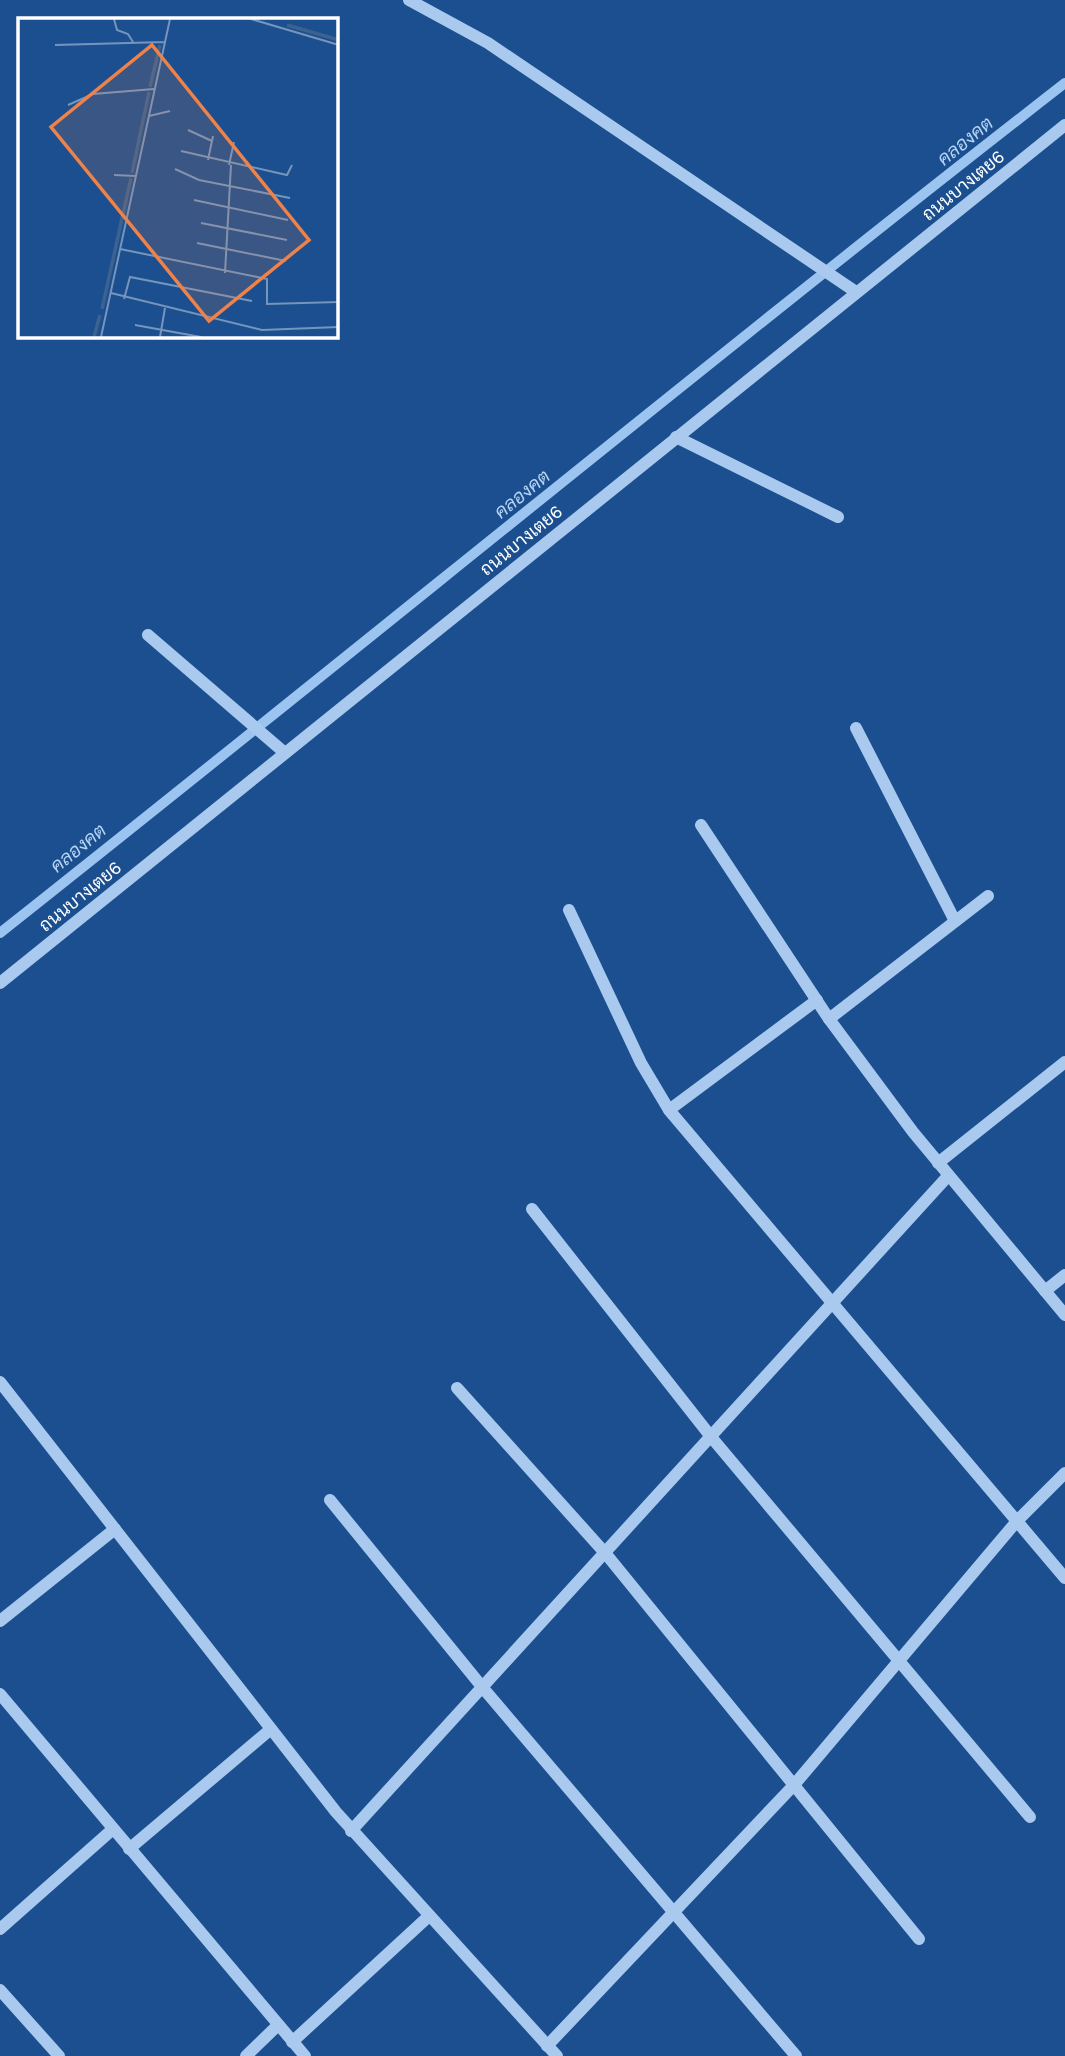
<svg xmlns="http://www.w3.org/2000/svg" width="1065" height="2056" viewBox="0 0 1065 2056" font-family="'Work Sans',Sarabun,sans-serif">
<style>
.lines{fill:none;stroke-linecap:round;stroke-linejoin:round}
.stream{stroke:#9cc4f0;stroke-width:10}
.minor{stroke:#a9c9ee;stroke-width:12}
.labels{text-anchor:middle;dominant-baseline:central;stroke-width:6;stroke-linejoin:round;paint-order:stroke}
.street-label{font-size:18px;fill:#fff;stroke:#1b4f8f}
.water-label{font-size:19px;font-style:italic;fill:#b5d3f5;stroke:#1b4f8f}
.inset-river{fill:none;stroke:#3c6290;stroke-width:3.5}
.inset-road{fill:none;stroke:#7695bc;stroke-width:2}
.view{fill:#ee8249;fill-opacity:0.15;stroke:#ee8249;stroke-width:3.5}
.inset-edge{fill:none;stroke:#fff;stroke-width:3.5}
</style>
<rect width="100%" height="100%" fill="#1b4f8f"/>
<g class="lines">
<!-- stream -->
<path class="stream" d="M0,933C356,651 707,362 1065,83"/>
<!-- minor -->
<g class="minor">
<polyline points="409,0 488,43 856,292"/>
<polyline points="676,437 838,517"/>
<polyline points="148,635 285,753"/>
<polyline points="856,728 955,921"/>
<polyline points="701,825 829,1019 913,1132 1065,1315"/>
<polyline points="569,910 641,1063 669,1110 1065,1578"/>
<polyline points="0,983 1065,125"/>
<polyline points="829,1019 988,896"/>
<polyline points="669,1110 817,1000"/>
<polyline points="938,1163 1065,1062"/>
<polyline points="532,1209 712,1438 1030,1817"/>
<polyline points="1045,1291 1065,1275"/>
<polyline points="0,1382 336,1812 557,2056"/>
<polyline points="457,1388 606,1554 919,1939"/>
<polyline points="330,1500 483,1688 796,2056"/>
<polyline points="0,1621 115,1529"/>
<polyline points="0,1694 305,2056"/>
<polyline points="351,1831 948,1176"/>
<polyline points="129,1849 271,1729"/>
<polyline points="0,1929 113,1829"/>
<polyline points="0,1990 59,2056"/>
<polyline points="292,2042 429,1916"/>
<polyline points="547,2046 794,1785 1017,1521 1065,1473"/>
<polyline points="246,2056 278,2025"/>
</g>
</g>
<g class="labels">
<!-- street labels -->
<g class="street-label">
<text transform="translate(963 185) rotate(-39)">ถนนบางเตย6</text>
<text transform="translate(521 540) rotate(-39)">ถนนบางเตย6</text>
<text transform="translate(80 896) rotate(-39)">ถนนบางเตย6</text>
</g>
<!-- water labels -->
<g class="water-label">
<text transform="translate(965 141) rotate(-39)">คลองคต</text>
<text transform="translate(522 494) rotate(-39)">คลองคต</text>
<text transform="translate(78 848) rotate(-39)">คลองคต</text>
</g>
</g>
<!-- overview -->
<g transform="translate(18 18)">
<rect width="320" height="320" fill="#1b4f8f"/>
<path class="inset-river" d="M269,7L321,22M132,69L142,27M114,155L131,74M84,291L113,160M76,319L82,297"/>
<path class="inset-road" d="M96,1L99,12L110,16L115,24M233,1L321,27M37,27L147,24M50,87L75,76L136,71M131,98L152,93M170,112L194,123M163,133L269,157L274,147M190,142L195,118M211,147L216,124M157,151L181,162L272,180M96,157L118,158M176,182L270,202M183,205L269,222M179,225L268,243M102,231L249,261V286L321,284M207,255L213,147M93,275L244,312L321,309M106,281L112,259L234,283M117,307L183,319M83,319L152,1M142,319L147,290"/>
<path class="view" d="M134,27L291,222L191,303L33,109Z"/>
<rect width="320" height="320" class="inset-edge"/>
</g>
</svg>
